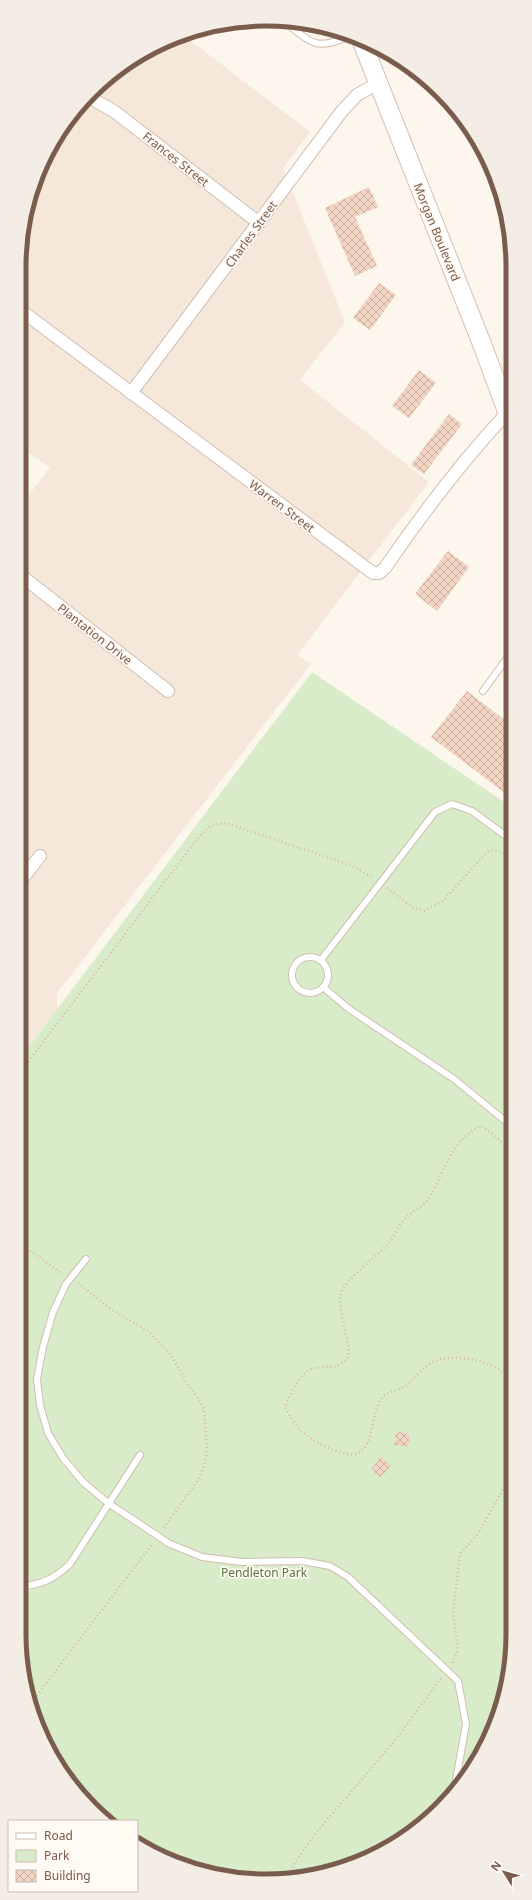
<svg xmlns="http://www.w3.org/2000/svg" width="532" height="1900" viewBox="0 0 532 1900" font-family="'Noto Sans',sans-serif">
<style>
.residential{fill:#f5e8da}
.green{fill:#d8ecc9}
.building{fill:url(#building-cross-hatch)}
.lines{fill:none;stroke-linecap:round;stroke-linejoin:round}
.service-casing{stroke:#d1beb0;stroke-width:8}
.minor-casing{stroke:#d1beb0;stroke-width:14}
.secondary-casing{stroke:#d6c0b0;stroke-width:20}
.path{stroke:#d9b8a5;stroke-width:2.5;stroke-dasharray:1 3;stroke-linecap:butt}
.service{stroke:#fff;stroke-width:6}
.minor{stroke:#fff;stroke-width:12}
.secondary{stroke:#fff;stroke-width:18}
.labels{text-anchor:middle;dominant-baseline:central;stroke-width:3.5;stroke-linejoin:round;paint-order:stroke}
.street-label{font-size:12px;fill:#7a5c4d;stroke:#fffaf3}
.park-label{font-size:12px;fill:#537a41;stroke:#fffaf3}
.rim{fill:none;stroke:#7a5c4d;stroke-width:5}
</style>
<defs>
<pattern id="building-cross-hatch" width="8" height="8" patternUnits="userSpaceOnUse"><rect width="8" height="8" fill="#f3d5c3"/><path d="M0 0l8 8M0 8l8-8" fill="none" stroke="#cab0a1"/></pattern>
</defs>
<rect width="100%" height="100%" fill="#fdf6ec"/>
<!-- residential -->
<polygon class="residential" points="186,37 310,132 283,168 345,322 300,380 429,482 297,655 311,664 57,993 57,1009 21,1057 23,503 50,467 23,450 24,218 61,129 129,61"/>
<!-- green -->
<polygon class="green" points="312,672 510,806 508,1682 471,1771 416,1830 330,1873 250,1880 157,1855 137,1840 137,1821 112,1821 80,1797 38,1728 19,1634 21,1057"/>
<!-- building -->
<g class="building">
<polygon points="369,187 378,207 355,217 377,266 355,276 325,208"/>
<polygon points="379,283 396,295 370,330 353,318"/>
<polygon points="419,370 436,383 409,418 392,406"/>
<polygon points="449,414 462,424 424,474 411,465"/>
<polygon points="448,551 469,567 437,611 415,594"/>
<polygon points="467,691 510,724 510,797 431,737"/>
<polygon points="396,1431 410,1434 408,1447 394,1445"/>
<polygon points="380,1457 391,1465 381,1477 371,1470"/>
</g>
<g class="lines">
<!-- service casing -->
<g class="service-casing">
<g id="service">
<path d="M287,24C313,44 316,50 348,37"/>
<polyline points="483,691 510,654"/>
<circle cx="310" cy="975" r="18"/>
<polyline points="321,960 435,812 452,804 472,811 510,839"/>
<polyline points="323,987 349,1009 454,1079 509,1124"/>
<polyline points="86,1259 66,1284 53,1312 43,1347 37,1379 40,1405 48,1433 63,1458 83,1482 108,1503 158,1536 168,1543 202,1557 242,1562 302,1561 330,1566 348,1577 458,1681 466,1724 456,1780 457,1786"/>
<path d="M19,1587C42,1584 53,1580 70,1564L140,1455"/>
</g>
</g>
<!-- minor casing -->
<g class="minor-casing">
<g id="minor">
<polyline points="91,98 115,112 259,223"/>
<path d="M23,312L373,573H379L385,568C422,514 462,461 507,413"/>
<polyline points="131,393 342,111 357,95 378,83"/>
<polyline points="23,577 168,691"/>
<polyline points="22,879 40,856"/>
</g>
</g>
<!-- secondary casing -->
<g class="secondary-casing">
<polyline id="secondary" points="362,42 482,344 511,422"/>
</g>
<!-- path -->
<g class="path">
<path d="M387,888L412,907L424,911L443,901L487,852C497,848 501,851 510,857"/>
<path d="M21,1071L198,838C207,828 214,821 229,824L353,866L373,878"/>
<polyline points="20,1244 63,1274"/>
<polyline points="78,1283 109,1308 148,1331 160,1343 171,1355 188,1385 197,1396 204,1409 207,1449 204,1467 198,1480 163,1529"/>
<path d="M509,1376C490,1361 451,1350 429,1364C419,1370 414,1382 404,1387C396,1392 387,1390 381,1399C371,1414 375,1441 360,1452C348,1462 309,1439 300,1430C294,1423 289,1415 285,1407C289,1396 298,1378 308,1371C320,1363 341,1373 348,1356C352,1345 337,1311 341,1293C344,1281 377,1256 387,1245C394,1238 397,1227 404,1220C410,1213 419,1209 425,1203C431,1197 435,1187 439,1179C448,1158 459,1136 481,1126L489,1131L509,1149"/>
<polyline points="452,1663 458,1649 453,1613 460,1554 477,1535 509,1479"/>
<polyline points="32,1702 153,1543"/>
<polyline points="285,1877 314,1835 393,1743 441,1678"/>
</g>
<!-- service -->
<use href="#service" class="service"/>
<!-- minor -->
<use href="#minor" class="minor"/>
<!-- secondary -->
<use href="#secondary" class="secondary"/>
</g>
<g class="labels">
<!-- street labels -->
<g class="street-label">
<text transform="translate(176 159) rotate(38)">Frances Street</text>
<text transform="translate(437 232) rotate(68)">Morgan Boulevard</text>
<text transform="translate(251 234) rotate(-54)">Charles Street</text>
<text transform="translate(282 506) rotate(37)">Warren Street</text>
<text transform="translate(95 634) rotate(38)">Plantation Drive</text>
</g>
<!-- park labels -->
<g class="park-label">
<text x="264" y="1572">Pendleton Park</text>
</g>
</g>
<!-- crop -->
<path d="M0 0H532V1900H0ZM266 26H266A240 240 0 0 1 506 266V1634A240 240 0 0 1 266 1874H266A240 240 0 0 1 26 1634V266A240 240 0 0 1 266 26Z" fill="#f4ede6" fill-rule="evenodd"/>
<path class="rim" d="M266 26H266A240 240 0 0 1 506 266V1634A240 240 0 0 1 266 1874H266A240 240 0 0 1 26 1634V266A240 240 0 0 1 266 26Z"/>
<!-- legend -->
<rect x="8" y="1820" width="130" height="72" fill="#fffaf3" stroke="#cabbb1"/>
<rect x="16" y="1833" width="20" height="6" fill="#ffffff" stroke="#cabbb1"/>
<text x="44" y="1840" font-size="12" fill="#7a5c4d">Road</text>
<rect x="16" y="1850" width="20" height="12" fill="#d8ecc9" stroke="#cabbb1"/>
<text x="44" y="1860" font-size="12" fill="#7a5c4d">Park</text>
<rect x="16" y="1870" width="20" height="12" fill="url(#building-cross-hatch)" stroke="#cabbb1"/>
<text x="44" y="1880" font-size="12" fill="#7a5c4d">Building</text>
<!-- north arrow -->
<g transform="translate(504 1872) rotate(307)" stroke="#fffaf3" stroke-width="3" paint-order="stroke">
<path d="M0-3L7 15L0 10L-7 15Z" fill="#7a5c4d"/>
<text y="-6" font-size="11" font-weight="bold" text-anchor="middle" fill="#7a5c4d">N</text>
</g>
</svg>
